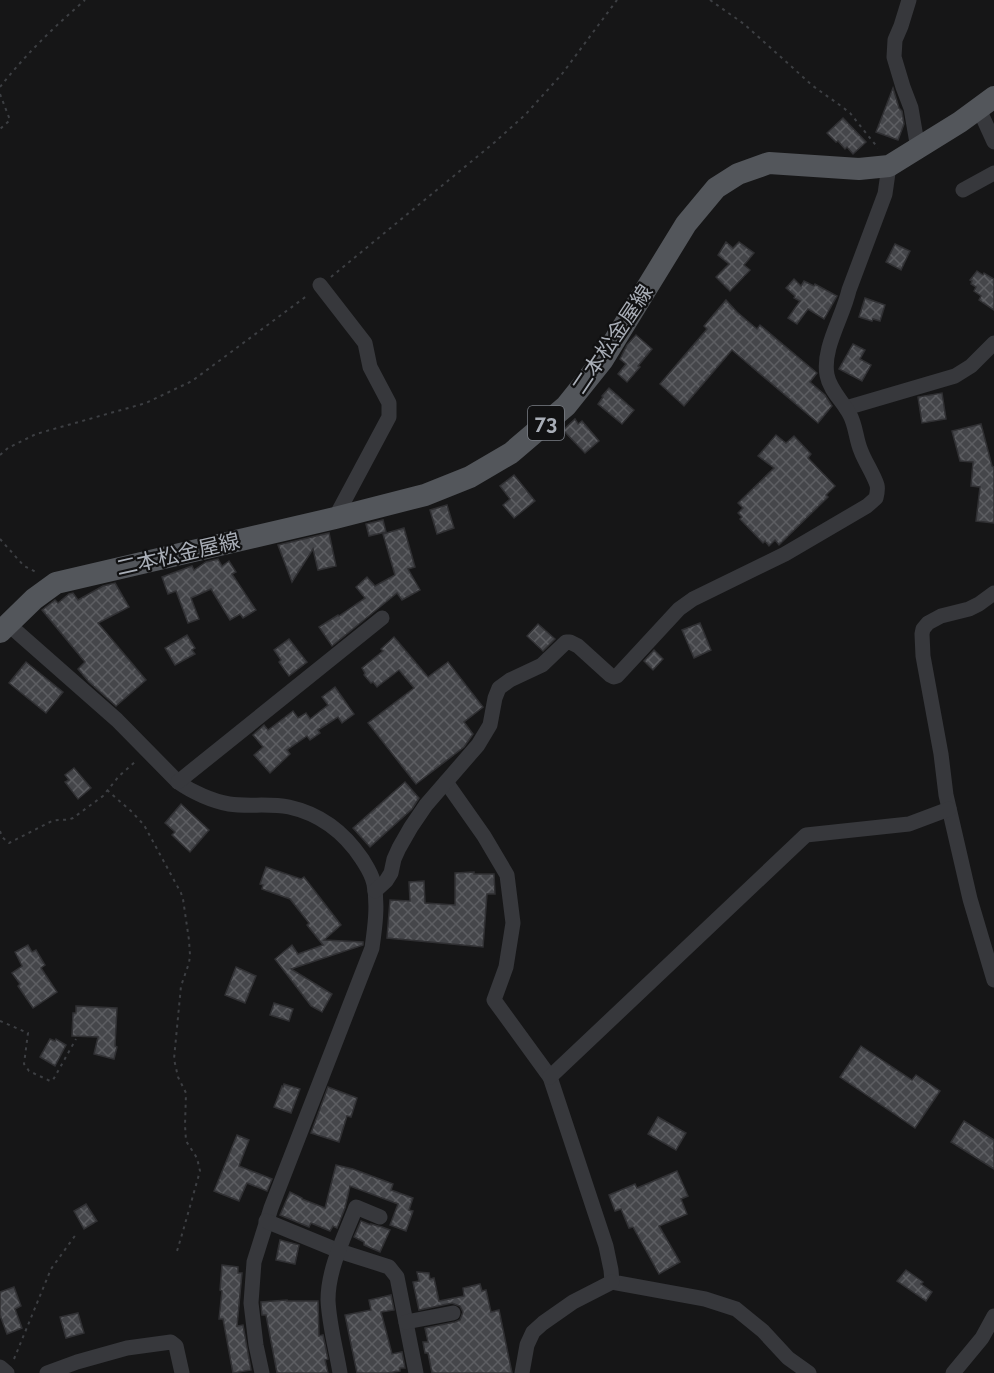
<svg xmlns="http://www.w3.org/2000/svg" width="994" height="1373" viewBox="0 0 994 1373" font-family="Raleway,'Noto Sans JP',sans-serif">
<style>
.building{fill:url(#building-cross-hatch);stroke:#303033;stroke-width:1.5}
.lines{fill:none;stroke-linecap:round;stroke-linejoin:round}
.path{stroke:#3d3f43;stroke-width:2;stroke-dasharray:3 4.5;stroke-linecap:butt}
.minor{stroke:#37383c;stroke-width:15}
.primary{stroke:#53565b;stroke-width:22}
.labels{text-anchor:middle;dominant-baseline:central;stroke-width:4.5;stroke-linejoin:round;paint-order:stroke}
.shield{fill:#111112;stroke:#7b7f86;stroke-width:1.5}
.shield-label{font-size:20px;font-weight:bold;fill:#a9aeb7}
.street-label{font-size:21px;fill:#a9aeb7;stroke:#111112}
</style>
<defs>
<pattern id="building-cross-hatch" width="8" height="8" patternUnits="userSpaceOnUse" patternTransform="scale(1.5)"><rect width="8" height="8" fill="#45464a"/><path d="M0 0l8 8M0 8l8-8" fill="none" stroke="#5d5e62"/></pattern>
</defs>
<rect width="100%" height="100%" fill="#161617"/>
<!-- building -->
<g class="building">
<polygon points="893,88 899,108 902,111 904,124 898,140 876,132"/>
<polygon points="843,118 866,142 853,154 847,147 845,149 838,141 836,142 827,133"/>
<polygon points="726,242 733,248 739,242 754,253 744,265 750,270 730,291 716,277 729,264 718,255"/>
<polygon points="895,244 910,251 901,270 886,262"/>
<polygon points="977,271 983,275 984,273 994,279 994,310 979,300 981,296 974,291 976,287 971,284 972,281 970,280"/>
<polygon points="794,279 801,286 804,281 814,286 815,284 837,296 824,319 808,309 797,324 788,318 800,301 794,298 795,296 786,288"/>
<polygon points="865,298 885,305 880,321 873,319 872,321 859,317"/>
<polygon points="726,300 737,312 757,329 760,325 817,373 810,382 825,395 832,406 818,423 732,350 684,406 660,384 707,329 704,326"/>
<polygon points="636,335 652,349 638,366 640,367 627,382 618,374 626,364 620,359 627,345"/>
<polygon points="853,344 865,350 860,359 871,365 862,381 839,369"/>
<polygon points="609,388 634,410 622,424 598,404 603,397 602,396"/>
<polygon points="942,393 946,419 922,423 918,397"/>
<polygon points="575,419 578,424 582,421 599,441 585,453 563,430"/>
<polygon points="981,424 992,466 994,467 994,523 976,521 980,487 971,486 973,462 960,461 952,431"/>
<polygon points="776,435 786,443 794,436 811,454 808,458 835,486 826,495 828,497 779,545 775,540 769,546 765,541 763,543 740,519 742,517 738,513 743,508 738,503 774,468 758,456"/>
<polygon points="514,475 535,501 514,518 503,505 510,499 500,486"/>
<polygon points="447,505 454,528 437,534 430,510"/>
<polygon points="383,520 386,532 369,536 366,524"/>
<polygon points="404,528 415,567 408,569 420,590 402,600 397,593 332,646 319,627 338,615 339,616 365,598 356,587 367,577 375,586 395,575 383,534"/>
<polygon points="329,533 336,566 318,570 313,549 292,582 278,545"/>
<polygon points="218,559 222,566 229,561 236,572 232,574 256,610 243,618 240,614 230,620 211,589 191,598 199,619 188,623 176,591 168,594 162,577 192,566 194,570 206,562"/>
<polygon points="115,583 129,607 98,623 146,680 116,706 89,682 78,669 85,662 42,610 55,600 58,603 69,594 73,593 78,600 103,586"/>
<polygon points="700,623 711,650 694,658 682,630"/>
<polygon points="538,624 555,639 543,651 527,636"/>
<polygon points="187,635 195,648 192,650 195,654 175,665 165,648"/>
<polygon points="394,637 428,677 448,662 483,707 464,722 473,734 464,747 416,784 368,723 414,688 399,670 377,687 373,682 371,683 364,675 365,673 362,668 383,651 381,649"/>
<polygon points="289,639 307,662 289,676 279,662 281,660 274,650"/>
<polygon points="654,650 663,659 653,670 644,661"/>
<polygon points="26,662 63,692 46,713 9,683"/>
<polygon points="335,687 354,714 342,723 338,717 318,730 320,733 310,740 307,736 287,750 290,754 270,773 254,755 263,747 253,735 264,725 268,730 293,711 298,718 306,713 310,719 328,705 322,697"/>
<polygon points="74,768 91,788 78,799 65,782 69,780 65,775"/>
<polygon points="405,782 419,798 412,809 370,847 353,828"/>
<polygon points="181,804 209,830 190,852 172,835 175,832 165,823"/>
<polygon points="266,867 301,879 304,877 341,925 324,940 363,942 363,945 291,969 332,994 322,1012 311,1006 275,959 292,945 298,954 323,945 307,925 309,923 290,899 262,889 263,885 260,884"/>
<polygon points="474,872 474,874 494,874 495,894 487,894 483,947 387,938 390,900 410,901 409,882 424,881 425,903 455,905 455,873"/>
<polygon points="28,945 32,952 36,950 45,965 41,968 57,992 33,1008 18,986 20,984 12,973 22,966 15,952"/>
<polygon points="236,967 256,976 245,1003 225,995"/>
<polygon points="274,1003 293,1009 289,1021 270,1015"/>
<polygon points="76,1006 117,1008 115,1046 117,1047 114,1059 94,1054 98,1037 72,1036 73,1013 76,1013"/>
<polygon points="50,1039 55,1041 56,1039 66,1045 55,1066 40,1057"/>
<polygon points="861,1046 912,1080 916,1075 940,1091 915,1128 840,1077"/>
<polygon points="284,1084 300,1089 291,1113 274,1107 282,1086 283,1087"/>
<polygon points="328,1087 357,1098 351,1117 347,1116 339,1142 311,1133"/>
<polygon points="658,1117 686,1133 676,1150 648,1134"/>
<polygon points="964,1121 994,1140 994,1169 951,1142"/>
<polygon points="237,1135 249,1140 239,1166 272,1179 267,1191 247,1183 239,1201 214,1191"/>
<polygon points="336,1165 353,1169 393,1184 391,1190 413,1198 409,1210 413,1211 406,1231 390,1225 398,1204 350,1186 345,1208 337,1228 333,1226 330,1231 311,1223 309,1227 280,1215 290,1192 302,1198 302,1199 325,1208"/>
<polygon points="677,1171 688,1196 681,1199 687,1214 659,1226 680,1262 659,1274 633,1227 629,1228 621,1209 615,1211 609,1195 635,1184 637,1188"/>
<polygon points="86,1204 97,1221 84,1229 74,1211"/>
<polygon points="361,1221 371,1225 371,1224 382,1227 390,1230 380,1252 364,1245 364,1242 354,1237"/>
<polygon points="280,1240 299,1245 295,1264 276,1260"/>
<polygon points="222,1265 238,1267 238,1273 242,1273 237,1326 243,1325 251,1370 233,1373 223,1319 219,1319 222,1291 220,1290"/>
<polygon points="906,1270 923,1282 921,1284 932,1292 926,1301 897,1281"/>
<polygon points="417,1272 429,1273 430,1279 434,1278 439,1301 464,1296 463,1288 480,1284 482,1291 486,1290 491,1312 499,1310 512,1373 432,1373 428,1353 425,1353 423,1342 428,1342 425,1328 455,1322 460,1320 463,1312 460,1306 452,1303 419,1310 413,1282 419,1281"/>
<polygon points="14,1287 21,1306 15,1309 22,1328 7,1334 0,1315 0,1292"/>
<polygon points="391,1295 394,1310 381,1312 392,1354 402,1352 405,1368 400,1368 400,1371 387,1373 357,1373 345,1315 371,1310 369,1300"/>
<polygon points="287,1300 287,1301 318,1301 319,1336 323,1335 328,1359 325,1360 328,1373 277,1373 266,1315 262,1315 261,1302"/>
<polygon points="78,1313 84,1333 66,1338 60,1317"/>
</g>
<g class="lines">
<!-- path -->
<g class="path">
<polyline points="710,0 744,24 813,86 841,106 850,113 878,148"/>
<path d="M0,87C25,55 54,27 85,0"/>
<polyline points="0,94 10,120 0,129"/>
<polyline points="331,277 495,142 525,115 562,74 617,0"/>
<polyline points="0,455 8,448 36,434 146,403 192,381 308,295"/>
<polyline points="0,539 24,566 38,573"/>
<polyline points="107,790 132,812 144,825 181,893 183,899 189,940 190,955 189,963 181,986 174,1059 178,1077 186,1093 185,1125 186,1141 197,1158 200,1171 183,1231 177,1251 174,1254"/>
<path d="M0,831L2,837L9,843L52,821C60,819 66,821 73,818L103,796L119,776L136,761"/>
<polyline points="0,1021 28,1033 24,1064 29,1071 50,1081 53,1080 76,1039"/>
<polyline points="14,1359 51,1269 77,1233"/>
</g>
<!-- minor -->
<g class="minor">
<polyline points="909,0 901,26 895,40 894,57 903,87 911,108 918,149"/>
<polyline points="979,109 994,142"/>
<polyline points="963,190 994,173"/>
<polyline points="320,285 365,343 370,367 389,403 389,417 335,518"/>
<polyline points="846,408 955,376 971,366 994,343"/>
<polyline points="994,593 979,604 969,609 941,616 928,623 923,629 922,634 923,656 941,754 946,795 970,899 994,980"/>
<path d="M8,624L117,720L178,782C192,792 212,801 229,804C248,807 269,803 289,807C321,814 344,832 362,859C367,867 372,874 374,884C378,905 375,927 372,948L271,1208L254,1262L251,1303L256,1345L262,1373"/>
<polyline points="178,782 382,618"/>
<polyline points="446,782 484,836 507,875 513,923 506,967 494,1000 550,1077 606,1246 611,1270 612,1282 705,1299 736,1309 763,1331 788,1358 809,1373"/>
<path d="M375,891L386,881L391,873L394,859L399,848L411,827L426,805L478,745L490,725L495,698L499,688L510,680L542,665L566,642H570L578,646L610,675L614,677L617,676L679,609L693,599L785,554L867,506L876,498C877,494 878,489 877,485C873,473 865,462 861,451C856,440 856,426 850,415C843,401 830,391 827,375C822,348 843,317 849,290L885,194L889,166"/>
<polyline points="550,1077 806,835 909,824 949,809"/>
<polyline points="266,1221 339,1251 389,1267 397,1277 416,1373"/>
<polyline points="406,1322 453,1313"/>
<polyline points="0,1367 7,1373"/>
<polyline points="47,1373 77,1362 127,1348 171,1342 176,1346 182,1373"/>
<path d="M340,1373C336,1349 329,1324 328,1300C328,1268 345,1236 356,1207L380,1217"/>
<polyline points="522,1373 527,1345 533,1332 543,1323 573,1302 612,1282"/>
<polyline points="953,1373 982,1338 994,1316"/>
</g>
<!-- primary -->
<polyline class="primary" points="0,632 34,599 56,583 335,518 425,495 470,477 511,453 566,406 602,361 686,224 716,188 738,174 769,163 859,169 889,166 960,122 994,97"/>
</g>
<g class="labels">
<!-- shield labels -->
<rect class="shield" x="528" y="406" width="36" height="34" rx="4.5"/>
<g class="shield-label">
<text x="546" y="423">73</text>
</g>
<!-- street labels -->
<g class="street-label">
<text transform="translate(612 339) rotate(-56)">二本松金屋線</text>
<text transform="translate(178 554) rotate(-13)">二本松金屋線</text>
</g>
</g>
</svg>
